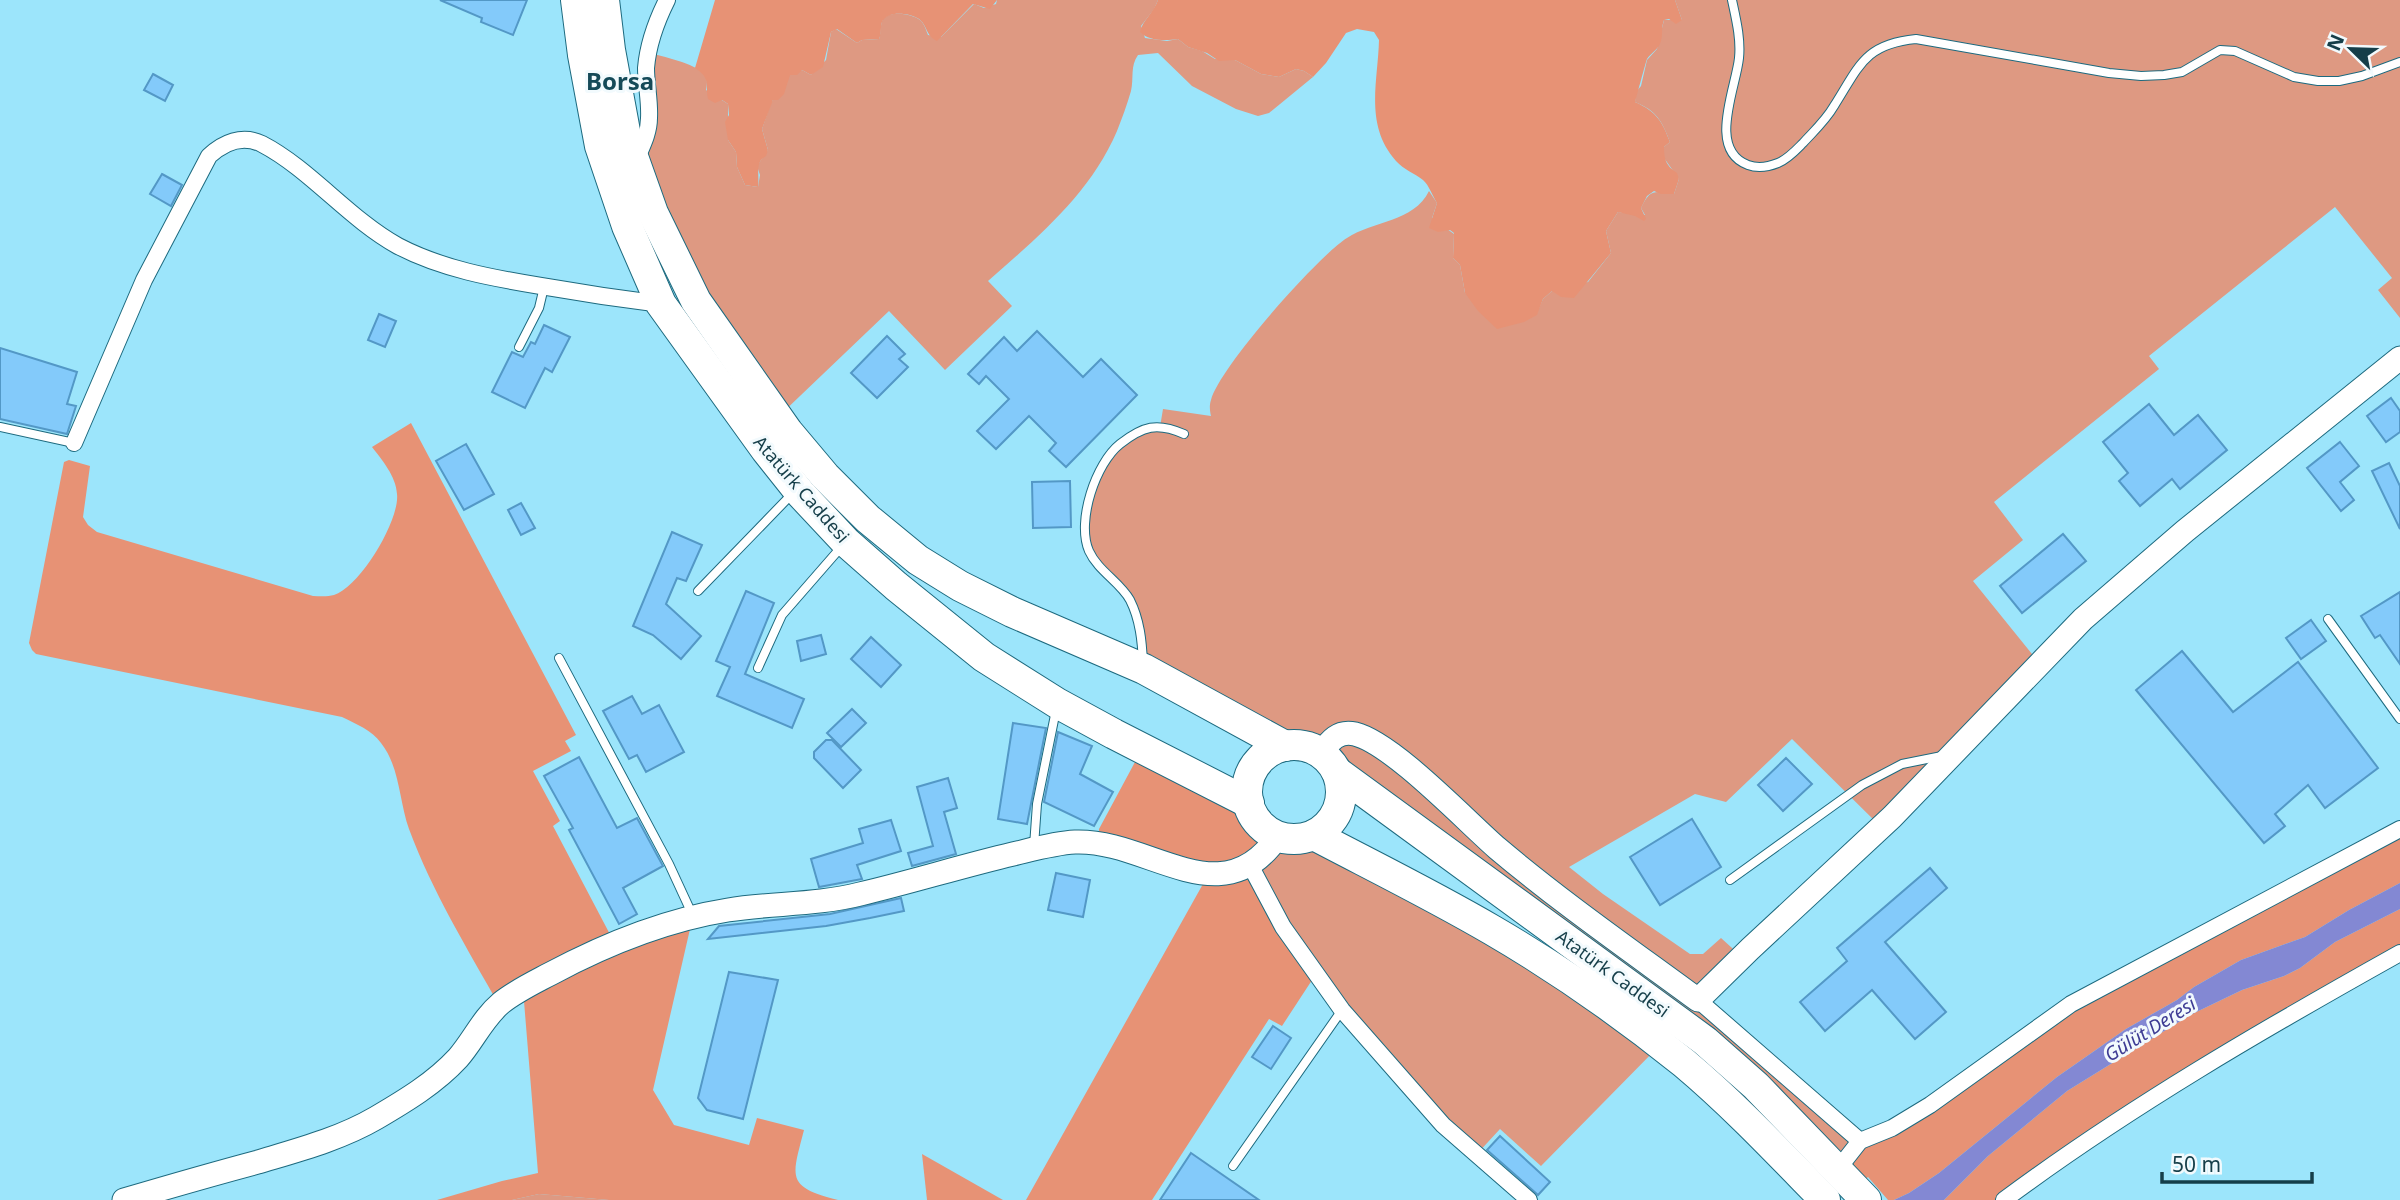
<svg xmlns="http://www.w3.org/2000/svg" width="2400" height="1200" viewBox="0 0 2400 1200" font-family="'Noto Sans',sans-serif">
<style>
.green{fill:#de9982}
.forest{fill:#e79275}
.water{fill:#8388d3}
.building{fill:#83cafa;stroke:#5398c6;stroke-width:2}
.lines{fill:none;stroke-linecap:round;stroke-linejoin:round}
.lane-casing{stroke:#1d6a7f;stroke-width:10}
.street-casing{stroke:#1d6a7f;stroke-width:18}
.secondary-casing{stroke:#1d6a7f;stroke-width:25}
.highway-casing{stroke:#1d6a7f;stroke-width:32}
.lane{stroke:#fff;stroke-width:8}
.street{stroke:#fff;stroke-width:16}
.secondary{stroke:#fff;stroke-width:23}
.highway{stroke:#fff;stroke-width:30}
.labels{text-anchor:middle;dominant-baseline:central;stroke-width:6;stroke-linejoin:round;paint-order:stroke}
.street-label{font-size:18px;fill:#153e49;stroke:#f2fafd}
.water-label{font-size:19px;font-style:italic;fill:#3e3c94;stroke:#f2fafd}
.district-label{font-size:24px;font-weight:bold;fill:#154a58;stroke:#f2fafd}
</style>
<rect width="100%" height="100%" fill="#9ce5fb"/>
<!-- green -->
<g class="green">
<path d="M997,0H1158L1154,9L1141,26L1145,38L1167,41L1178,39L1188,47L1202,51L1215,59L1235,60L1261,74L1279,77L1296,69L1304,71L1313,77L1269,113L1258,116L1236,109L1192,86L1158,53L1138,55C1130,66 1134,78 1131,91C1127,105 1122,118 1117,131C1090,194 1038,237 988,281L1012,306L945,370L889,311L778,417L653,213L646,138L648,52C662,57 695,63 704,74C708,79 707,84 706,90L728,104V140L736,152L737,167L745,185L758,187L760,175L757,166L768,150L762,129L771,103L789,75L802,70L811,75L826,60L831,32L836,29L857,43L862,40L879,39C882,32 879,22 885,17C892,11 913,14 920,20C924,23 926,30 928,35L941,37L974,4L984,8L996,4Z"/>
<path d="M1675,0H2400V318L2378,290L2392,278L2335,207L2149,356L2159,369L1994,502L2023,540L1973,581L2040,664L1881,827L1792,739L1726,802L1695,794L1569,867L1603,894L1690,954H1703L1721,938L1742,957L1699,999L1860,1141L1838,1169L1756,1086L1316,750L1296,745L1144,669L1142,641L1129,598L1089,550V499L1099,471L1133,434L1160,427L1163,409L1211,416C1210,411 1209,406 1211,400C1219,368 1318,256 1347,238C1373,221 1414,222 1429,191L1437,203L1432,218L1454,234L1453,258L1460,265L1465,293L1536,315L1543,299L1552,291L1588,282L1611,253L1606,231L1618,212L1645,215L1641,208C1650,189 1654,191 1674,194L1679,179L1664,158V147L1670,142C1662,121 1657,111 1635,102L1636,92L1641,86L1647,60L1657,49L1664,20H1682Z"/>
<polygon points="1287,838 1305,838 1660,1045 1541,1166 1500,1129 1476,1155 1342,1010 1250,865"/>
<polygon points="539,1194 609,1200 512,1200"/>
</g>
<!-- forest -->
<g class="forest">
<path d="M715,0H997L990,9L973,4L937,41C926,36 927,25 919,19C910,13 887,10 882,22C880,28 882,33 879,39L862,40L857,43L837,29L831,32L823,67L811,75L802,70L797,75H790L784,94L778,100H773L762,129L768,150L766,156C754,163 760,175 758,187L745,185L737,167L736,152L728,140L725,122L729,115L728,104L722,100L715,103L708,99C705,82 711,79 695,68Z"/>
<path d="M1158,0H1675L1682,20L1676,24L1669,19L1664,20C1661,28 1663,34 1661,41C1659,49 1651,53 1647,59C1646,61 1636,99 1635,102C1657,112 1662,121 1670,142L1664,147C1664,159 1666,166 1677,173L1679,179L1674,194H1661L1654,191L1647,196L1641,208L1646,219L1644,221L1635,216L1618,212L1606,231L1611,253L1574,298L1561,297L1552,291L1543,299L1537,315L1524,322L1497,329L1478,311L1465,293L1460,265L1453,258L1454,233L1450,230L1438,232L1429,228L1437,203C1433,197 1429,185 1423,180C1414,173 1404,170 1396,161C1364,125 1378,82 1379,40L1374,32L1357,29L1346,33L1326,63L1313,77L1304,71L1296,69L1279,77L1261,74L1235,60L1219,61L1207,53L1188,47L1178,39C1166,41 1148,41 1140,32C1142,21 1154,12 1158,0Z"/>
<path d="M411,423L576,735L565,741L571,751L533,771L560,821L553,826L614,942L693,916L653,1090L674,1125L749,1145L757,1118L804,1130C792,1177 785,1187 838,1200H609L539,1194L512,1200H437L502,1181L538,1173L523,989L499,1005C467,948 432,891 409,829C399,801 400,767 381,743C372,730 356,724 342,717L36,654L32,650L29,643L64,462L69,460L90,466L83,517L88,525L97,532L313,596C319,596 327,597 334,595C360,587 400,520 397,494C396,476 382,460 372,447Z"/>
<polygon points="1142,749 1252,812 1262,826 1270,832 1250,865 1316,974 1282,1026 1269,1019 1152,1200 1026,1200 1208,875 1098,843 1099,829"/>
<polygon points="2400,829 2400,883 2349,910 2305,937 2241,960 2194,987 2177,1000 2126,1029 2057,1077 1939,1173 1909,1193 1894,1200 1888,1200 1868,1177 1855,1188 1838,1169 1860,1141 2057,1014"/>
<polygon points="2400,909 2400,953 2004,1200 1944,1200 1988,1156 2067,1091 2190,1015 2242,990 2284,976 2300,968 2335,942"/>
<polygon points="922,1154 1003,1200 927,1200"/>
</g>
<!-- water -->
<polygon class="water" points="2400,883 2400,909 2335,942 2300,968 2284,976 2242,990 2190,1015 2067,1091 1988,1156 1944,1200 1894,1200 1909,1193 1939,1173 2057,1077 2126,1029 2177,1000 2194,987 2241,960 2305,937 2349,910"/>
<!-- building -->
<g class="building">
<polygon points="440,0 527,0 513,35 481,22 482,18"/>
<polygon points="153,74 173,85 165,101 144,90"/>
<polygon points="162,174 182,185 171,206 150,194"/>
<polygon points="379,314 396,321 385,347 368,340"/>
<polygon points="544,325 570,337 552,372 545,368 525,408 492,392 512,352 523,357 531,342 535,344"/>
<polygon points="1037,331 1083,377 1101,359 1137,395 1066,467 1049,451 1056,443 1029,416 996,449 977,431 1009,399 986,376 979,384 968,374 1004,337 1017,351"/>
<polygon points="887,336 905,354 899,359 908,367 877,398 851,373"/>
<polygon points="0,348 77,372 67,404 76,406 67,434 0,419"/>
<polygon points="2391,398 2400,411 2400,432 2386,442 2367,416"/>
<polygon points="2149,404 2174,435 2198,415 2227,450 2180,489 2172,479 2140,506 2119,481 2128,473 2103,442"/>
<polygon points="2340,442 2359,466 2340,482 2354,500 2341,511 2307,468"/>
<polygon points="466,444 494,494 464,510 436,461"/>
<polygon points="2389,463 2400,486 2400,529 2372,471"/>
<polygon points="1070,481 1071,527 1033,528 1032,482"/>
<polygon points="521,503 535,528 521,535 508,510"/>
<polygon points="672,532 702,545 686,581 677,578 666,604 701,636 681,659 653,635 633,626"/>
<polygon points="2063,534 2086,561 2022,613 2000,586"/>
<polygon points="746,591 774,603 745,674 804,699 792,728 717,696 730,667 716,661"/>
<polygon points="2400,592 2400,664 2380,635 2375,638 2361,616"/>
<polygon points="2311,620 2326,641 2301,659 2286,638"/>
<polygon points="821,635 826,654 801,661 797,641"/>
<polygon points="871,637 901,665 881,687 851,659"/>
<polygon points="2182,651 2233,712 2298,662 2378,768 2325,808 2308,785 2275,814 2285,826 2264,843 2136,690"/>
<polygon points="632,696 642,714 659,705 684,752 646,772 637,755 629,759 603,711"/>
<polygon points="852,709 866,723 841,747 827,733"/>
<polygon points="1013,723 1046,728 1027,824 998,819"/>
<polygon points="1058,732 1092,746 1080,774 1113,792 1094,826 1044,802"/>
<polygon points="826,740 832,740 861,770 843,788 814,758 814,752"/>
<polygon points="579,757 617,828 637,818 663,866 623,888 637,914 619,924 569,830 573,828 544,776"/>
<polygon points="1786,758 1812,784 1783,811 1758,785"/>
<polygon points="948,778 957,808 944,812 956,854 912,866 908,853 933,846 917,787"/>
<polygon points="1692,819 1721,867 1660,905 1630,857"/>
<polygon points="891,820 901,851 857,865 862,879 819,887 811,859 863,843 859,829"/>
<polygon points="1930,868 1947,888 1885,942 1946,1012 1915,1039 1872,990 1825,1031 1800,1002 1847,961 1837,948"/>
<polygon points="1056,873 1090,880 1083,917 1048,910"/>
<polygon points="901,898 904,911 870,918 826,926 708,939 719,926 830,914"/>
<polygon points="729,972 778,980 743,1119 707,1110 698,1098"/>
<polygon points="1273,1026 1291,1038 1271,1069 1252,1057"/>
<polygon points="1500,1136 1550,1182 1538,1195 1487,1150"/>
<polygon points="1191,1153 1259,1200 1160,1200"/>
</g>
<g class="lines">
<!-- lane casing -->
<g class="lane-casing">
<g id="lane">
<path d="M1732,0C1736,19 1741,39 1739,58C1736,88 1707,150 1748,165C1759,169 1768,167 1778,163C1788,159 1796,150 1803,143C1814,131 1826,120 1834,106C1859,67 1864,44 1916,39L2109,73L2141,76L2164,75L2182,72L2220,50L2235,51L2294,77L2318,81H2339L2362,76L2400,62"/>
<polyline points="519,347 539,308 544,287"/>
<polyline points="0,427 74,443"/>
<polyline points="698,591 793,493"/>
<polyline points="2328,619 2400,719"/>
<polyline points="559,658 669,864 693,916"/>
<path d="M1143,663C1142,641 1140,620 1130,600C1120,582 1098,571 1089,551C1076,521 1096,463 1120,444C1143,426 1157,422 1184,434"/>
<polyline points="758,668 782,615 843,545"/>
<polyline points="1034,846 1037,804 1056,710"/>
<polyline points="1730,880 1862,785 1902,764 1942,756"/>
<polyline points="1233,1166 1342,1010"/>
</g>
</g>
<!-- street casing -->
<g class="street-casing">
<g id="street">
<path d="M636,160C642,146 649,133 649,118C650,101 646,85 646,68C648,44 656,22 667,0"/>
<path d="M74,443L144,280L209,156C223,143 242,134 262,144C310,169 349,219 398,246C442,269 492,278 541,286C581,293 621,299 661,304"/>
<polyline points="1250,865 1283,927 1342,1010 1443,1125 1529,1200"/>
<polyline points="1698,1000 1860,1141"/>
<polyline points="1838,1169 1860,1141 1892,1128 1930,1105 2071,1004 2400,829"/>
<path d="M2004,1200C2129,1107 2264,1029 2400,953"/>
</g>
</g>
<!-- secondary casing -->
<g class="secondary-casing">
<g id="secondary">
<path d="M1321,753C1330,741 1338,730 1355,734C1392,743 1465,820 1497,848C1561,902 1630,950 1698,1000L1750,949L1892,817L2083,619L2185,531L2400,358"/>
<path d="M124,1200C168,1187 213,1174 258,1162C298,1150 340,1139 376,1118C405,1101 435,1083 458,1058C473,1041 483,1018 501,1003C516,991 533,983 550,974C606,944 665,920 728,910C772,903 817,905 860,894C911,882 962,866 1013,854C1034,849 1055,843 1075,842C1149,839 1222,919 1278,836"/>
</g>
</g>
<!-- highway casing -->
<g class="highway-casing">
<g id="highway">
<polyline points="576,0 583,55 600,146 627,226 661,304 766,450 801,494 846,542 896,586 984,657 1057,703 1114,734 1249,803"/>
<polyline points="604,0 610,50 626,137 653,213 696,301 788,432 825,476 868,519 918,560 960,586 1012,612 1144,669 1285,746"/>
<circle cx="1294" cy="792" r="47"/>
<polyline points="1337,772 1705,1041 1756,1086 1866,1200"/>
<path d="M1314,835C1373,866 1434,896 1492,930C1559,969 1623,1014 1684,1063C1734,1105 1779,1153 1825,1200"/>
</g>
</g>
<!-- lane -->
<use href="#lane" class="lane"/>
<!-- street -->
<use href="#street" class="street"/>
<!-- secondary -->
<use href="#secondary" class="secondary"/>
<!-- highway -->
<use href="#highway" class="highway"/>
</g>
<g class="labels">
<!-- street labels -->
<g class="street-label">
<text transform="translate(802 489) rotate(49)">Atatürk Caddesi</text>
<text transform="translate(1613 973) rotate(36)">Atatürk Caddesi</text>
</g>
<!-- water labels -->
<g class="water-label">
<text transform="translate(2150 1029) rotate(-32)">Gülüt Deresi</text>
</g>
<!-- district labels -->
<g class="district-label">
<text x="620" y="80">Borsa</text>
</g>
</g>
<!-- north arrow -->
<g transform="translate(2351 49) rotate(293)" stroke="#f2fafd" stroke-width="5" paint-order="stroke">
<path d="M0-5L12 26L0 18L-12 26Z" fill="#153e49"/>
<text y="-10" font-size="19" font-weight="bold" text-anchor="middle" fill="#153e49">N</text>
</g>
<!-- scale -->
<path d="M2162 1172v10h150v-10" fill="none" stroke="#153e49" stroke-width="3.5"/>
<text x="2172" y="1172" font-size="21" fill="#153e49" stroke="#f2fafd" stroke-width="5" paint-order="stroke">50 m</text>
</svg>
